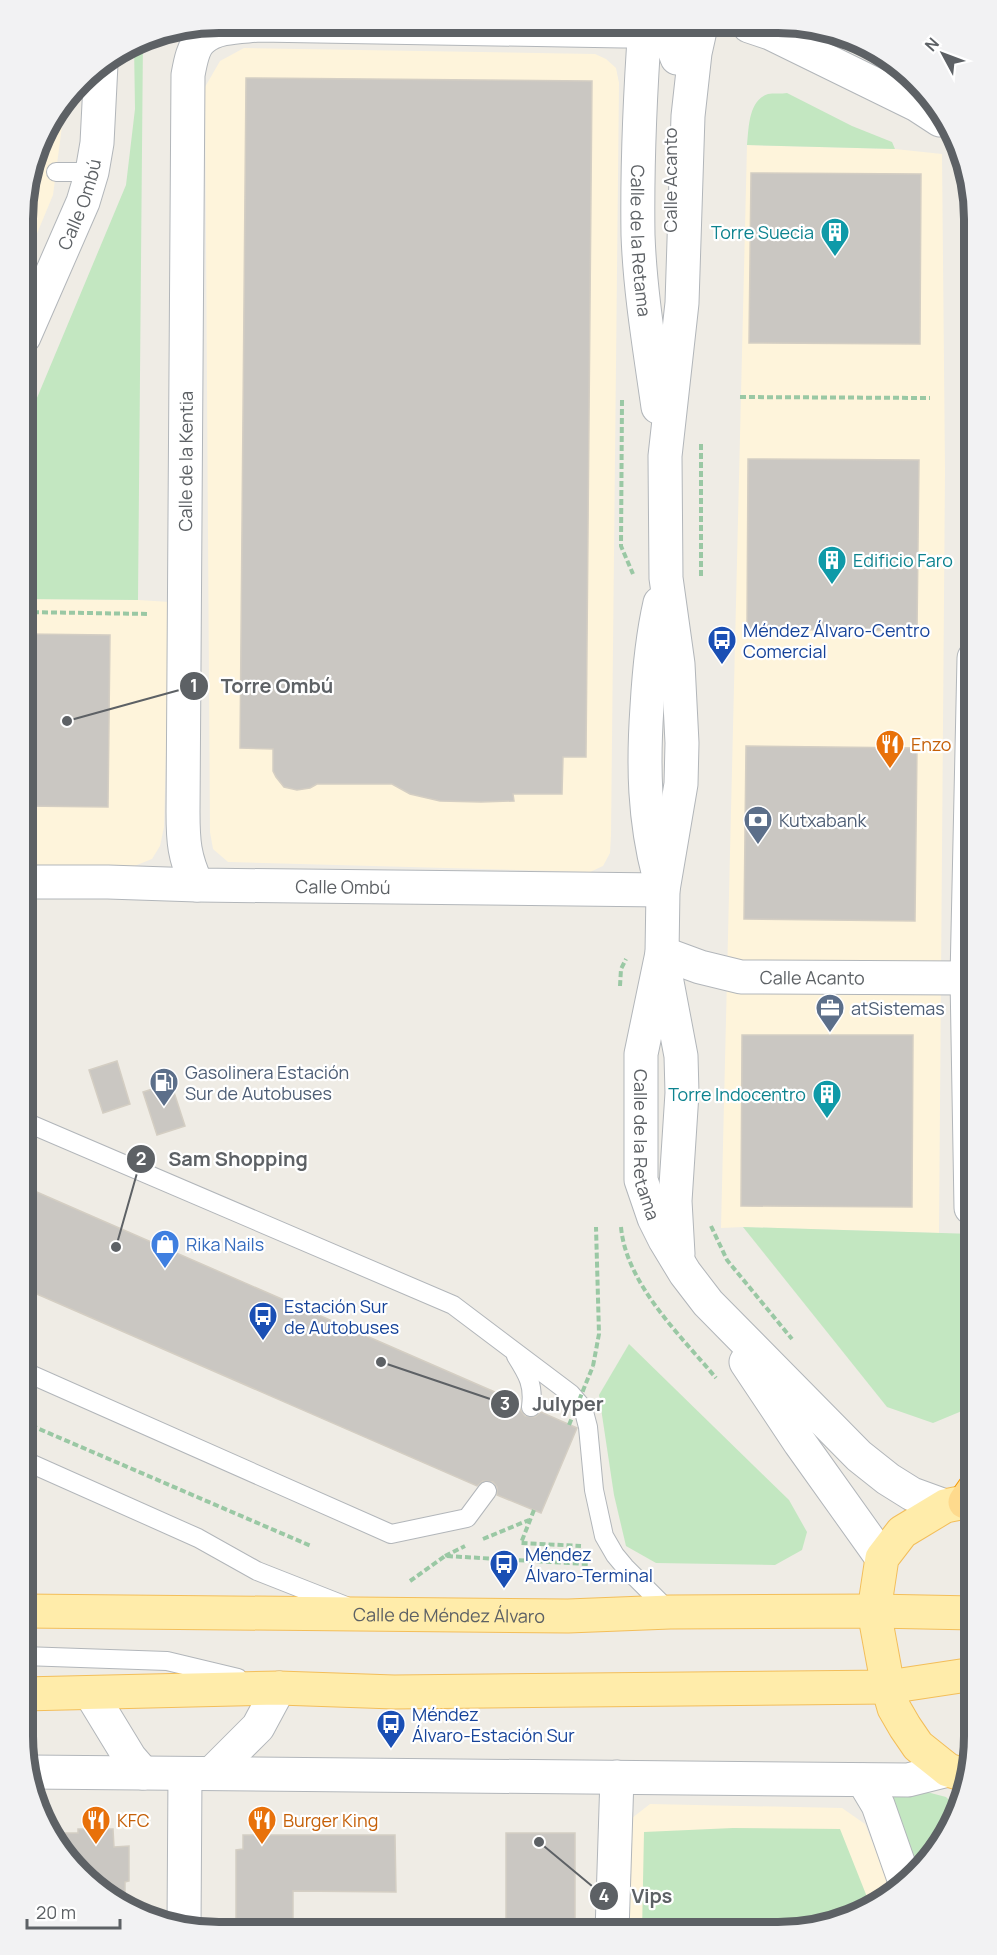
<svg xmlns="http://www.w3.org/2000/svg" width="997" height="1955" viewBox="0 0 997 1955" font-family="Manrope,sans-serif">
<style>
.commercial{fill:#fef4db}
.green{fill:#c3e7c1}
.building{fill:#cac7c2;stroke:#d4cec3;stroke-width:1.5}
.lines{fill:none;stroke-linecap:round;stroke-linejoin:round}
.lane-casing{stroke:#b2b6ba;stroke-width:20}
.street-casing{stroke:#b2b6ba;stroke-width:35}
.primary-casing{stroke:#f3be5a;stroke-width:35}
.highway-casing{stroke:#f49800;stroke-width:35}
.path{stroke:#9ac8a4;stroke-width:4;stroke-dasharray:6 3;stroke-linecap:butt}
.lane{stroke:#fff;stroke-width:18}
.street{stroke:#fff;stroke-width:33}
.primary{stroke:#ffecaa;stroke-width:33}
.highway{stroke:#feda8d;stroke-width:33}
.path-bridge{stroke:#9ac8a4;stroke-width:4;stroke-dasharray:6 3;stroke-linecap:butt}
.labels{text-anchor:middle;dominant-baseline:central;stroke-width:4.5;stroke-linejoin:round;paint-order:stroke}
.street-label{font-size:18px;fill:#5d6165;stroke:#fff}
.culture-label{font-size:18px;fill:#0d838f;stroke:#fff;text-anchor:end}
.transit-label{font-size:18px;fill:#164399;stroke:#fff;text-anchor:start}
.food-label{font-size:18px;fill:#c56008;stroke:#fff;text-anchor:start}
.service-label{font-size:18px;fill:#4e5e75;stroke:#fff;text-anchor:start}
.shop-label{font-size:18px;fill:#366cbe;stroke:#fff;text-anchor:start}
.rim{fill:none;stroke:#5d6165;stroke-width:8}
.leader{fill:none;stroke:#5d6165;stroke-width:2}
.callout-dot{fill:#5d6165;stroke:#fff;stroke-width:2}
.mark-label{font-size:18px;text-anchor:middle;font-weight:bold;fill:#fff}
.callout-label{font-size:20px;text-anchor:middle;font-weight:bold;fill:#5d6165;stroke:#fff;stroke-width:4.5;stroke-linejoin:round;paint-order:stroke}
</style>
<rect width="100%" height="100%" fill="#efece5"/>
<!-- commercial -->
<g class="commercial">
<polygon points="244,48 595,54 606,59 616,68 619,83 611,835 610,853 603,866 590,872 228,862 213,849 210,832 205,87 220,61"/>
<polygon points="65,103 53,195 31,248 24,249 24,194 43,132"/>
<polygon points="747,145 895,149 942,154 945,471 939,1233 743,1227 721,1228"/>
<polygon points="24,599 138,600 170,602 164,827 160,846 152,859 132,867 23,865"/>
<polygon points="650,1804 842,1808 865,1824 893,1894 887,1899 841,1922 778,1932 627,1932 632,1818"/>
</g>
<!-- green -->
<g class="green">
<polygon points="143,38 138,600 24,599 24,429 126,185 135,109 134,44"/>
<path d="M787,93L852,126L892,142L895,149L747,145C749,128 748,101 768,94C773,93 782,94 787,93Z"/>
<polygon points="743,1227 974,1234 974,1406 933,1423 887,1407"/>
<polygon points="629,1344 789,1500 807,1532 802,1550 775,1565 656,1563 626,1546 614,1495 599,1395"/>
<path d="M923,1791L946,1797L956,1807C958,1829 931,1859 916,1873L887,1794Z"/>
<polygon points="733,1828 840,1829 871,1907 841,1922 829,1924 731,1924 730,1932 642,1932 644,1832"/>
<rect x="366" y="1924" width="47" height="7"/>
</g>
<!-- building -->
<g class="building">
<polygon points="246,78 592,81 586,757 563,757 562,794 513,794 514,801 481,802 440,801 410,794 392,784 317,784 310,788 297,790 284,787 276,777 273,771 273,749 240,748"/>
<polygon points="751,173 921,174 920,344 749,343"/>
<polygon points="748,459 919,460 917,631 747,629"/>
<polygon points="24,634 110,635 108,807 23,806"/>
<polygon points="746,746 917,748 915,921 744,919"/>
<polygon points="742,1035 913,1035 912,1207 741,1206"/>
<polygon points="117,1061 130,1104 103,1113 89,1070"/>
<polygon points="171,1083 185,1126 157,1135 143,1092"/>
<polygon points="23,1186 520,1403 521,1411 525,1416 535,1417 541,1412 577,1428 541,1513 497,1495 497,1487 493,1482 483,1481 477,1486 23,1288"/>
<polygon points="78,1829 113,1829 114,1847 129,1846 129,1881 125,1882 125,1893 104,1892 90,1884 56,1833 78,1833"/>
<rect x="506" y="1833" width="69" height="99"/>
<polygon points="243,1835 395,1835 396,1892 293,1891 293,1931 236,1931 236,1850 243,1849"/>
</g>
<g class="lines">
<!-- lane casing -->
<g class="lane-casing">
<g id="lane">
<polyline points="56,172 92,172"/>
<polyline points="23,1121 453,1305 571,1394 583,1408 588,1427 594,1490 604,1536 615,1555 625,1567 670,1612"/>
<path d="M516,1356C528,1375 534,1385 531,1407"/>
<polyline points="23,1371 391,1534 467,1518 487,1491"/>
<polyline points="23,1460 198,1538 257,1571 346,1606"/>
<polyline points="23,1656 167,1661 238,1678"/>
</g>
</g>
<!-- street casing -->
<g class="street-casing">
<g id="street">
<path id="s1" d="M645,25C640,95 637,165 638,235C640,292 650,350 658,407"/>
<path id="s2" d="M701,26L695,53L688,116L682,303L665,456L666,578L678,664L682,743L681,784L663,890L662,953L641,1054V1180L654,1218L665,1240L685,1273L708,1303L859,1456L888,1479L912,1494L945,1506"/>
<polyline points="749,26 770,33 917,105 940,120"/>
<path d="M645,27C663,33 671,40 677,58"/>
<path id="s3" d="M24,337L83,202L92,172L97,143L101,64"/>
<path d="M659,876C644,819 643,765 647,707C649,672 652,638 660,603"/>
<path id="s4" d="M23,882H108L197,885L663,890"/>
<path id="s5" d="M197,885C184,857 183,841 183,812L188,75C190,64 193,46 202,39C216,26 241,27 259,25L623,31H633L648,25"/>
<path id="s6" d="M662,953L700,967L741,977L967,978L974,658"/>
<polyline points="664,966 681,1056 682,1093 675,1201 678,1254"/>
<polyline points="967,978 971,1208"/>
<polyline points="746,1362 800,1443 882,1558"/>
<polyline points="91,1694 130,1758 143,1773"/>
<polyline points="28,1772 908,1780 948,1770"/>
<polyline points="212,1773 258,1727 279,1688"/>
<polyline points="863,1780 878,1805 905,1882"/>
<polyline points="184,1928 185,1774"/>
<polyline points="612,1932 617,1777"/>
</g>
</g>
<!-- primary casing -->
<g class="primary-casing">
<g id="primary">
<path id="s7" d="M23,1611L568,1616L670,1612L874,1611L974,1613"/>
<polyline points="23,1694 279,1688 394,1692 888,1687 974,1674"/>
<polyline points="968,1776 948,1770 918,1746 905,1727 894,1708 888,1687 874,1611 882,1558 902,1532 945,1506 965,1502 974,1503"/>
</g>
</g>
<!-- highway casing -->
<g class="highway-casing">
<polyline id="highway" points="965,1502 974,1489"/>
</g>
<!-- path -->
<g class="path">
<polyline points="740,397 930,398"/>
<polyline points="622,400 621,546 633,574"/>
<polyline points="701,576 701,442"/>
<polyline points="24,612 149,614"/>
<polyline points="620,986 621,969 626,959"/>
<polyline points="711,1226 727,1260 792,1339"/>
<path d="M621,1227C626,1284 681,1336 716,1378"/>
<polyline points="593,1366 599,1334 596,1227"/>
<polyline points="23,1422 311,1546"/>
<polyline points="534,1510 521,1543 581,1546"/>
<polyline points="483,1539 529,1520"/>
<polyline points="445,1556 465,1546"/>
<polyline points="410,1581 445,1556 588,1564 587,1560"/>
</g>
<!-- lane -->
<use href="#lane" class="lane"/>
<!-- street -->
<use href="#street" class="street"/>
<!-- primary -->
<use href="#primary" class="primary"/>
<!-- highway -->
<use href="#highway" class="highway"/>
<!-- path-bridge -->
<polyline class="path-bridge" points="569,1425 593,1366"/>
</g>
<!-- icons -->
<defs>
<g id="building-pin" transform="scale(1.5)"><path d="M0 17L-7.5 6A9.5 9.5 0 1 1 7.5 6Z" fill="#0f9aa8" stroke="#fff"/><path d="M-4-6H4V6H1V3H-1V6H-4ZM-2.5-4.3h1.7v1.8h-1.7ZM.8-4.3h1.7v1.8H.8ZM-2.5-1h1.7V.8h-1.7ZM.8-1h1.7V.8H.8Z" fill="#fff"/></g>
<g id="bus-pin" transform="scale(1.5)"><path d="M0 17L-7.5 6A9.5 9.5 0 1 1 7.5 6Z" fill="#1a4fb4" stroke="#fff"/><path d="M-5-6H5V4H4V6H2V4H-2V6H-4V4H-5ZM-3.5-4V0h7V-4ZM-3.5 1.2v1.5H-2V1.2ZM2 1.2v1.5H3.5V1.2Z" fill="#fff"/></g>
<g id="restaurant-pin" transform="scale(1.5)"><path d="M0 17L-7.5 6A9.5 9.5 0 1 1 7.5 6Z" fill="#e8710a" stroke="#fff"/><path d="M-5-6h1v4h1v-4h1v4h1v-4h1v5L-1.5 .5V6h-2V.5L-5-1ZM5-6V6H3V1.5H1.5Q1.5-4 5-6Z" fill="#fff"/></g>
<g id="bank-pin" transform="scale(1.5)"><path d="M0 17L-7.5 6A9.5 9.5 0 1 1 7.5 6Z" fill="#5c6f8a" stroke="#fff"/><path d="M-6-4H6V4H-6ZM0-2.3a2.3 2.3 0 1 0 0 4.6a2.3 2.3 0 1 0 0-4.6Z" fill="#fff"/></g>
<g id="office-pin" transform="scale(1.5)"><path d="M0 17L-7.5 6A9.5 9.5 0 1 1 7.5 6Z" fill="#5c6f8a" stroke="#fff"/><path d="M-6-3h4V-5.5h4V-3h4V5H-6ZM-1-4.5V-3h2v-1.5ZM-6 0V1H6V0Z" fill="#fff"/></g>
<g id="fuel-pin" transform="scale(1.5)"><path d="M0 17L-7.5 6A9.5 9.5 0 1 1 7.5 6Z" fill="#5c6f8a" stroke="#fff"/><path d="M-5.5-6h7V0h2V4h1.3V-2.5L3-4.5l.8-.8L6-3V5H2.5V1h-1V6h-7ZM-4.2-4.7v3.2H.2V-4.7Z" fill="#fff"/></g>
<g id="shop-pin" transform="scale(1.5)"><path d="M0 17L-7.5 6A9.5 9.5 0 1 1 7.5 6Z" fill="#3f7fe0" stroke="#fff"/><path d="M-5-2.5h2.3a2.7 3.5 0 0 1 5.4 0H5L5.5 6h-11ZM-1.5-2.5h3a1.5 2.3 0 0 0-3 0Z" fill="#fff"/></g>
</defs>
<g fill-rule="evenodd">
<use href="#building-pin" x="835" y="232"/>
<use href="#building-pin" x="832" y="560"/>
<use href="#bus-pin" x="722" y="640"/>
<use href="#restaurant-pin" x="890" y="744"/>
<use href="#bank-pin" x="758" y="820"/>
<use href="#office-pin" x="830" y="1008"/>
<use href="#fuel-pin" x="164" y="1082"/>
<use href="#building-pin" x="827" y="1094"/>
<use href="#shop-pin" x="165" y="1244"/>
<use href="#bus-pin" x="263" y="1316"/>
<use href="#bus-pin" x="504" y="1564"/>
<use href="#bus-pin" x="391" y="1724"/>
<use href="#restaurant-pin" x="96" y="1820"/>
<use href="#restaurant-pin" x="262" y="1820"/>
</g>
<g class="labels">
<!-- street labels -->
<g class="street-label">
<text transform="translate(670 180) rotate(-90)">Calle Acanto</text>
<text stroke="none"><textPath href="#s3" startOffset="144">Calle Ombú</textPath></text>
<text stroke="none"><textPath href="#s1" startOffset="216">Calle de la Retama</textPath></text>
<text stroke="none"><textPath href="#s5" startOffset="426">Calle de la Kentia</textPath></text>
<text stroke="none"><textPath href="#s4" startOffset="320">Calle Ombú</textPath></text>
<text stroke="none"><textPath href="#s6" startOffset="154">Calle Acanto</textPath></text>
<text stroke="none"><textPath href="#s2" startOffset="1126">Calle de la Retama</textPath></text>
<text stroke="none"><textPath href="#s7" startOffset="426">Calle de Méndez Álvaro</textPath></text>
</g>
<!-- culture labels -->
<g class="culture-label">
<text x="814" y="232">Torre Suecia</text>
<text x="853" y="560" text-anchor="start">Edificio Faro</text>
<text x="806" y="1094">Torre Indocentro</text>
</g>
<!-- transit labels -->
<g class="transit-label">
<text x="743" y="630">Méndez Álvaro-Centro<tspan x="743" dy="21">Comercial</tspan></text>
<text x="284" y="1306">Estación Sur<tspan x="284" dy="21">de Autobuses</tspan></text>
<text x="525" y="1554">Méndez<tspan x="525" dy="21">Álvaro-Terminal</tspan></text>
<text x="412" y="1714">Méndez<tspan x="412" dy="21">Álvaro-Estación Sur</tspan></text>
</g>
<!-- food labels -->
<g class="food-label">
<text x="911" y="744">Enzo</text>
<text x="117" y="1820">KFC</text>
<text x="283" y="1820">Burger King</text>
</g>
<!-- service labels -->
<g class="service-label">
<text x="779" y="820">Kutxabank</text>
<text x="851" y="1008">atSistemas</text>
<text x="185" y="1072">Gasolinera Estación<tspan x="185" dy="21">Sur de Autobuses</tspan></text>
</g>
<!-- shop labels -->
<g class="shop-label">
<text x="186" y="1244">Rika Nails</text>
</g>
</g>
<!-- crop -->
<path d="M0 0H997V1955H0ZM219 33H778A186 186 0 0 1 964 219V1736A186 186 0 0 1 778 1922H219A186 186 0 0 1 33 1736V219A186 186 0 0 1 219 33Z" fill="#f2f2f3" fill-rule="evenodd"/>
<path class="rim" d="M219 33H778A186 186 0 0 1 964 219V1736A186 186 0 0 1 778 1922H219A186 186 0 0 1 33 1736V219A186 186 0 0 1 219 33Z"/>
<!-- callouts -->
<path class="leader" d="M67 721L194 686M116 1247L141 1159M381 1362L505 1404M539 1842L604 1896"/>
<g class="callout-dot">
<circle cx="67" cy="721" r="6"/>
<circle cx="116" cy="1247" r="6"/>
<circle cx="381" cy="1362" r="6"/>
<circle cx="539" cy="1842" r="6"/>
<circle cx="194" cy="686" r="15"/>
<circle cx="141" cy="1159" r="15"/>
<circle cx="505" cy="1404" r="15"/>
<circle cx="604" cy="1896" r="15"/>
</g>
<g class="mark-label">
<text x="194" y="692">1</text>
<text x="141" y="1165">2</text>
<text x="505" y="1410">3</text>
<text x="604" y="1902">4</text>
</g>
<g class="callout-label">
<text x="277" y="693">Torre Ombú</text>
<text x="238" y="1166">Sam Shopping</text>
<text x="568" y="1411">Julyper</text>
<text x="652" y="1903">Vips</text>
</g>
<!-- north arrow -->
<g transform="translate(943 54) rotate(311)" stroke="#ffffff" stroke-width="4.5" paint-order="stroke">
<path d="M0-4.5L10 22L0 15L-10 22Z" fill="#5d6165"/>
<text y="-9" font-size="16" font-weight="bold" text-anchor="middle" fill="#5d6165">N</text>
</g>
<!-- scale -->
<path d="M27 1919v9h93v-9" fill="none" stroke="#5d6165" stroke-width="3"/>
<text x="36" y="1919" font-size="18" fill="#5d6165" stroke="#ffffff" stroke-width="4.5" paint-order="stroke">20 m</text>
</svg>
